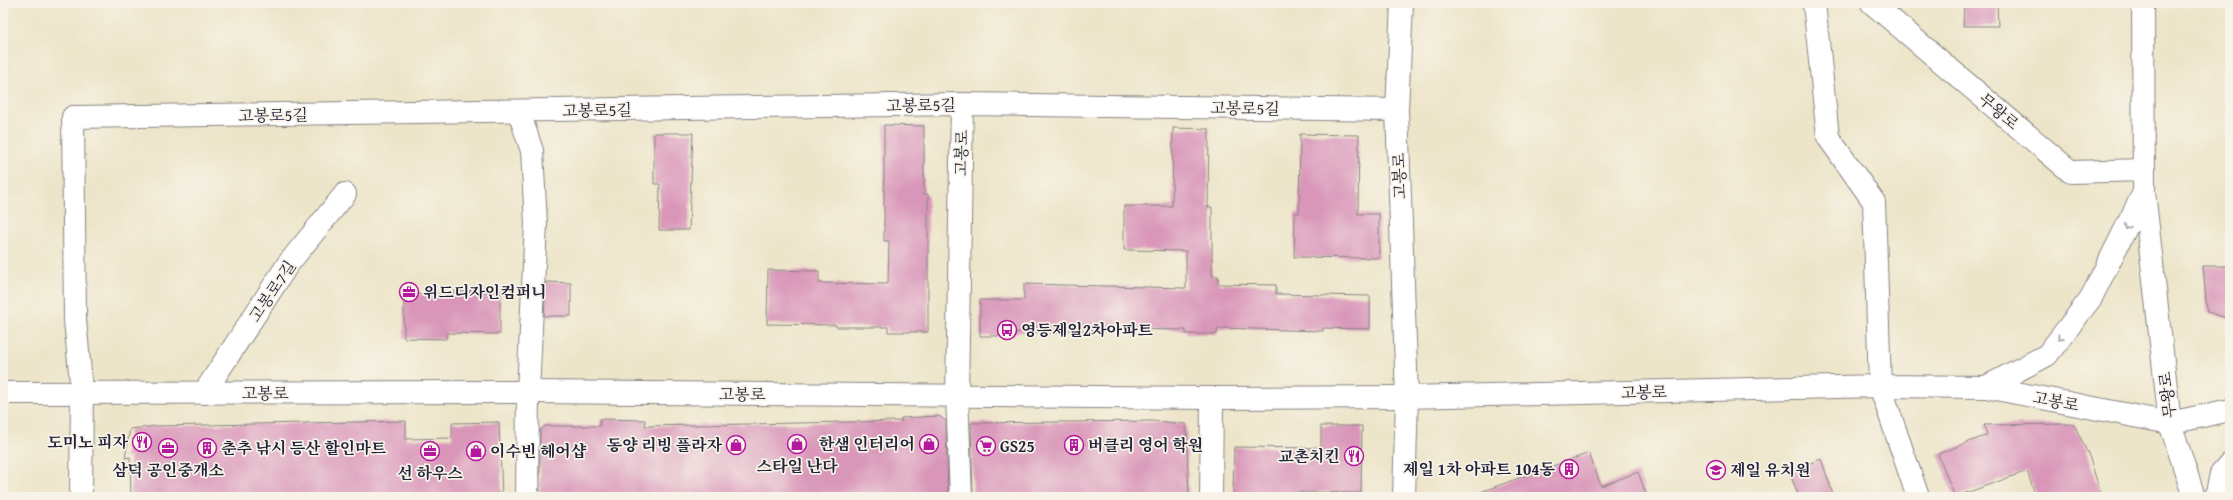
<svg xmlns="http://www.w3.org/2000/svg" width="2233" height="500" viewBox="0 0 2233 500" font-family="'Gentium Book Plus','Noto Serif KR',serif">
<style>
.building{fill:#d996b9}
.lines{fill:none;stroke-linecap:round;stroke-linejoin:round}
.minor-casing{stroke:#888482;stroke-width:24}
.tertiary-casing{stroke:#888482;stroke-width:24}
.minor{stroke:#fff;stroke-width:22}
.tertiary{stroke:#fff;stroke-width:22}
.oneway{stroke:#9c9ca7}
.labels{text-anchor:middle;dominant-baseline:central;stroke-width:3.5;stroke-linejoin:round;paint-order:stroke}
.street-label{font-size:16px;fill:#22223b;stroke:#f7f3e8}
.poi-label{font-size:16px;font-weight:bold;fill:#22223b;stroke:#f7f3e8;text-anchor:start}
</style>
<rect width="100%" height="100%" fill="#f7f3e8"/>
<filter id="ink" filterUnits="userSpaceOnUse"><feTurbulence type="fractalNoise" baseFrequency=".025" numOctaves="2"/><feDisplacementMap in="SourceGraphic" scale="8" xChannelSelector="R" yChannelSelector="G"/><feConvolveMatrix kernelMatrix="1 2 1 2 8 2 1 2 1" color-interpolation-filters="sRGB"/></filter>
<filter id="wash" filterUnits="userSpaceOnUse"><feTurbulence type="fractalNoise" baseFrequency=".012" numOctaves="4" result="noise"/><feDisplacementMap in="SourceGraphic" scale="16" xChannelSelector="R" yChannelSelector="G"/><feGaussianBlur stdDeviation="0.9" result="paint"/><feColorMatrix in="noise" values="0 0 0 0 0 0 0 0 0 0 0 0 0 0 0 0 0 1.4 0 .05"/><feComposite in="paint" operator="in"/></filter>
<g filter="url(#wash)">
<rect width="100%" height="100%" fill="#ede5c9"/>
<g id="blocks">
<!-- building -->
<g class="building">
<polygon points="1964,3 1997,3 1998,26 1963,26"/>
<polygon points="884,125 924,126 924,194 928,194 928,332 888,332 888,327 836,327 836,325 767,324 768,270 819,271 819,283 888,284 889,241 884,241"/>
<polygon points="1173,128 1209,129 1208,207 1212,207 1212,276 1218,276 1218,284 1276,285 1276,294 1370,296 1370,329 1323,328 1323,331 1218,328 1217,334 1186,334 1186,330 1121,329 1121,331 1058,330 1058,333 1015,332 1015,336 980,336 980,300 1024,300 1024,284 1186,288 1186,251 1124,250 1124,206 1172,206"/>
<polygon points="654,133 693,133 689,230 659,230 660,184 654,184"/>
<polygon points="1300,134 1359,135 1358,214 1379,214 1379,258 1294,257 1295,213 1299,213"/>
<polygon points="2203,266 2230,266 2230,319 2207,312"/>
<polygon points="546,282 571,283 571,316 544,316"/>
<polygon points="454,291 500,291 500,334 446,333 446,339 404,338 404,294 454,295"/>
<polygon points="939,416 946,421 948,497 540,497 540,431 545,426 600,426 600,419 645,420 645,426 902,421 901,418"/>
<polygon points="406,421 406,439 452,438 452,423 499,422 502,497 131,497 130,457 125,458 130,429 157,426"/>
<polygon points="1154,421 1186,424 1189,497 973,497 971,423"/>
<polygon points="2074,424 2089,456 2102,497 2036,497 2027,471 1955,497 1938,454 1987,435 1984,425"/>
<polygon points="1321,426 1362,426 1361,493 1298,492 1298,497 1233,497 1234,447 1321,448"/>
<polygon points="1589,453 1601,486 1638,472 1647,497 1577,497 1576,495 1570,497 1473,497 1472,495"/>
<polygon points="1821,459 1834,497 1799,497 1789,471"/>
</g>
</g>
</g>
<g filter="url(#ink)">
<use href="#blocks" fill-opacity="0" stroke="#888482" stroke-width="1"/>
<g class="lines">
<!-- minor casing -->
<g class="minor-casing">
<g id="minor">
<polyline points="1402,3 1397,110 1407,397 1404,497"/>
<polyline points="1814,3 1828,137 1874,202 1880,386 1918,497"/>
<polyline points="1872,3 2071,172 2144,170"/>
<polyline points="519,112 532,151 536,224 528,392 527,497"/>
<polyline points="204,393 288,264 345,194"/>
<polyline points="81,497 82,393 75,320 73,117 962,104 1397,110"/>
<polyline points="961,497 957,395 962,104"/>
<polyline points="1211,497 1212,398"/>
</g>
</g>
<!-- tertiary casing -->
<g class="tertiary-casing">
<g id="tertiary">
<polyline points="2143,3 2144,192 2170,423 2194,497"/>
<polyline points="1986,387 2047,355 2091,298 2144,192"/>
<polyline points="3,393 528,392 1212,398 1407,397 1880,386 1986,387 2170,423 2230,410"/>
<polyline points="2216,497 2221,474 2230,464"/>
</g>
</g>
<!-- minor -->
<use href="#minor" class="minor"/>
<!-- tertiary -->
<use href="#tertiary" class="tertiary"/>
</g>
<!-- one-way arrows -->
<defs><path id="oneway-chevron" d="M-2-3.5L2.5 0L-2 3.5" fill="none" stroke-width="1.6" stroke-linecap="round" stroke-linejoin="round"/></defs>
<g class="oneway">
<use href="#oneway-chevron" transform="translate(2127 227) rotate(117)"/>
<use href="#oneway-chevron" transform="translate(2060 338) rotate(128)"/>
</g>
</g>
<!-- icons -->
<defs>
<g id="office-ring" transform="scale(1)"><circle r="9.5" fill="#f7f3e8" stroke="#b5179e" stroke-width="1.5"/><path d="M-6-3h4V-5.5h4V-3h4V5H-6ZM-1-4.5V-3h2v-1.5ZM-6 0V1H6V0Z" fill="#b5179e"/></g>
<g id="bus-ring" transform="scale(1)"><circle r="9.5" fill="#f7f3e8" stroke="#b5179e" stroke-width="1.5"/><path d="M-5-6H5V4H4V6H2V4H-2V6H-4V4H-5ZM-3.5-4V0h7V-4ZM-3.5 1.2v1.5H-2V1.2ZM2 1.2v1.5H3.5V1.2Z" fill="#b5179e"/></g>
<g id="restaurant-ring" transform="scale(1)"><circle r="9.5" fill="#f7f3e8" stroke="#b5179e" stroke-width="1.5"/><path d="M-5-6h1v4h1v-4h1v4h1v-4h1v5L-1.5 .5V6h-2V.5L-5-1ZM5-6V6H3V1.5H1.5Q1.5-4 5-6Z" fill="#b5179e"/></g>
<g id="shop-ring" transform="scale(1)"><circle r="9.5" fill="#f7f3e8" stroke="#b5179e" stroke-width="1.5"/><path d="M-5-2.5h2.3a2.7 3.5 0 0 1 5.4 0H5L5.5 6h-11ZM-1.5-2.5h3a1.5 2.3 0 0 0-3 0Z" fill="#b5179e"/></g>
<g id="building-ring" transform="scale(1)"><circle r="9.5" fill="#f7f3e8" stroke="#b5179e" stroke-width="1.5"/><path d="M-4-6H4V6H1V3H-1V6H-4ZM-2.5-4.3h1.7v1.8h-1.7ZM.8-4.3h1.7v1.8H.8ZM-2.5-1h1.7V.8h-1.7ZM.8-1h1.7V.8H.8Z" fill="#b5179e"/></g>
<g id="supermarket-ring" transform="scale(1)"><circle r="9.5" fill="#f7f3e8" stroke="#b5179e" stroke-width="1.5"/><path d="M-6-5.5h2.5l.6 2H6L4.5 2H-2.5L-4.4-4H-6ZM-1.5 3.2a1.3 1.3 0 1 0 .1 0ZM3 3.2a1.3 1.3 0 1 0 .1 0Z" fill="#b5179e"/></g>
<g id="school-ring" transform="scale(1)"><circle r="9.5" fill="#f7f3e8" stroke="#b5179e" stroke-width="1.5"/><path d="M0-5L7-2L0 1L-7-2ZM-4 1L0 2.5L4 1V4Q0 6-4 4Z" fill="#b5179e"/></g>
</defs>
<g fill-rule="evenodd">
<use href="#office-ring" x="409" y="292"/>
<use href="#bus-ring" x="1007" y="330"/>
<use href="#restaurant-ring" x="142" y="442"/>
<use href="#shop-ring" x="797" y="444"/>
<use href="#shop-ring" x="929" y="444"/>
<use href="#shop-ring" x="736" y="445"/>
<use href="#building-ring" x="1074" y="445"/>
<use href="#supermarket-ring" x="986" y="446"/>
<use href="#office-ring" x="168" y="448"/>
<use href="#building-ring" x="207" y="448"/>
<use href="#office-ring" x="430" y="451"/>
<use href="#shop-ring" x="476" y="451"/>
<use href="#restaurant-ring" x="1354" y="456"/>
<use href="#building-ring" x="1569" y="469"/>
<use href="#school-ring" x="1716" y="470"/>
</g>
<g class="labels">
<!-- street labels -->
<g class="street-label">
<text transform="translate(921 105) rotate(-1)">고봉로5길</text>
<text transform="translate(1245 108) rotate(1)">고봉로5길</text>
<text transform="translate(597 110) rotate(-1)">고봉로5길</text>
<text transform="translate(1999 111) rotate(40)">무왕로</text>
<text transform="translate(273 115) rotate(-1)">고봉로5길</text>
<text transform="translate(961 153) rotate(-89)">고봉로</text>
<text transform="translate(1399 176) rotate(-92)">고봉로</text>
<text transform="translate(272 291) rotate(-56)">고봉로7길</text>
<text transform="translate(1644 392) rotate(-1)">고봉로</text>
<text x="265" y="393">고봉로</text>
<text x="742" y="394">고봉로</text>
<text transform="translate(2167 395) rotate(-97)">무왕로</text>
<text transform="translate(2056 401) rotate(11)">고봉로</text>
</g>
<!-- poi labels -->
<g class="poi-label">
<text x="423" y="292">위드디자인컴퍼니</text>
<text x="1021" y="330">영등제일2차아파트</text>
<text x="128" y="442" text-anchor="end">도미노 피자</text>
<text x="915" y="444" text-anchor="end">한샘 인터리어</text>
<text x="722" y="445" text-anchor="end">동양 리빙 플라자</text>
<text x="1088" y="445">버클리 영어 학원</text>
<text x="1000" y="446">GS25</text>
<text x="221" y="448">춘추 낚시 등산 할인마트</text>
<text x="490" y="451">이수빈 헤어샵</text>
<text x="1340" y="456" text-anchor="end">교촌치킨</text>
<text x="797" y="466" text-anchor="middle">스타일 난다</text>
<text x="1555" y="469" text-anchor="end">제일 1차 아파트 104동</text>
<text x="168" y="470" text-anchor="middle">삼덕 공인중개소</text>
<text x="1730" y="470">제일 유치원</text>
<text x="430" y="473" text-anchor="middle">선 하우스</text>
</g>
</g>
<!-- margin -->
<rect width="2233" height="500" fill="none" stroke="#f7f3e8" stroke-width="16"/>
</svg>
